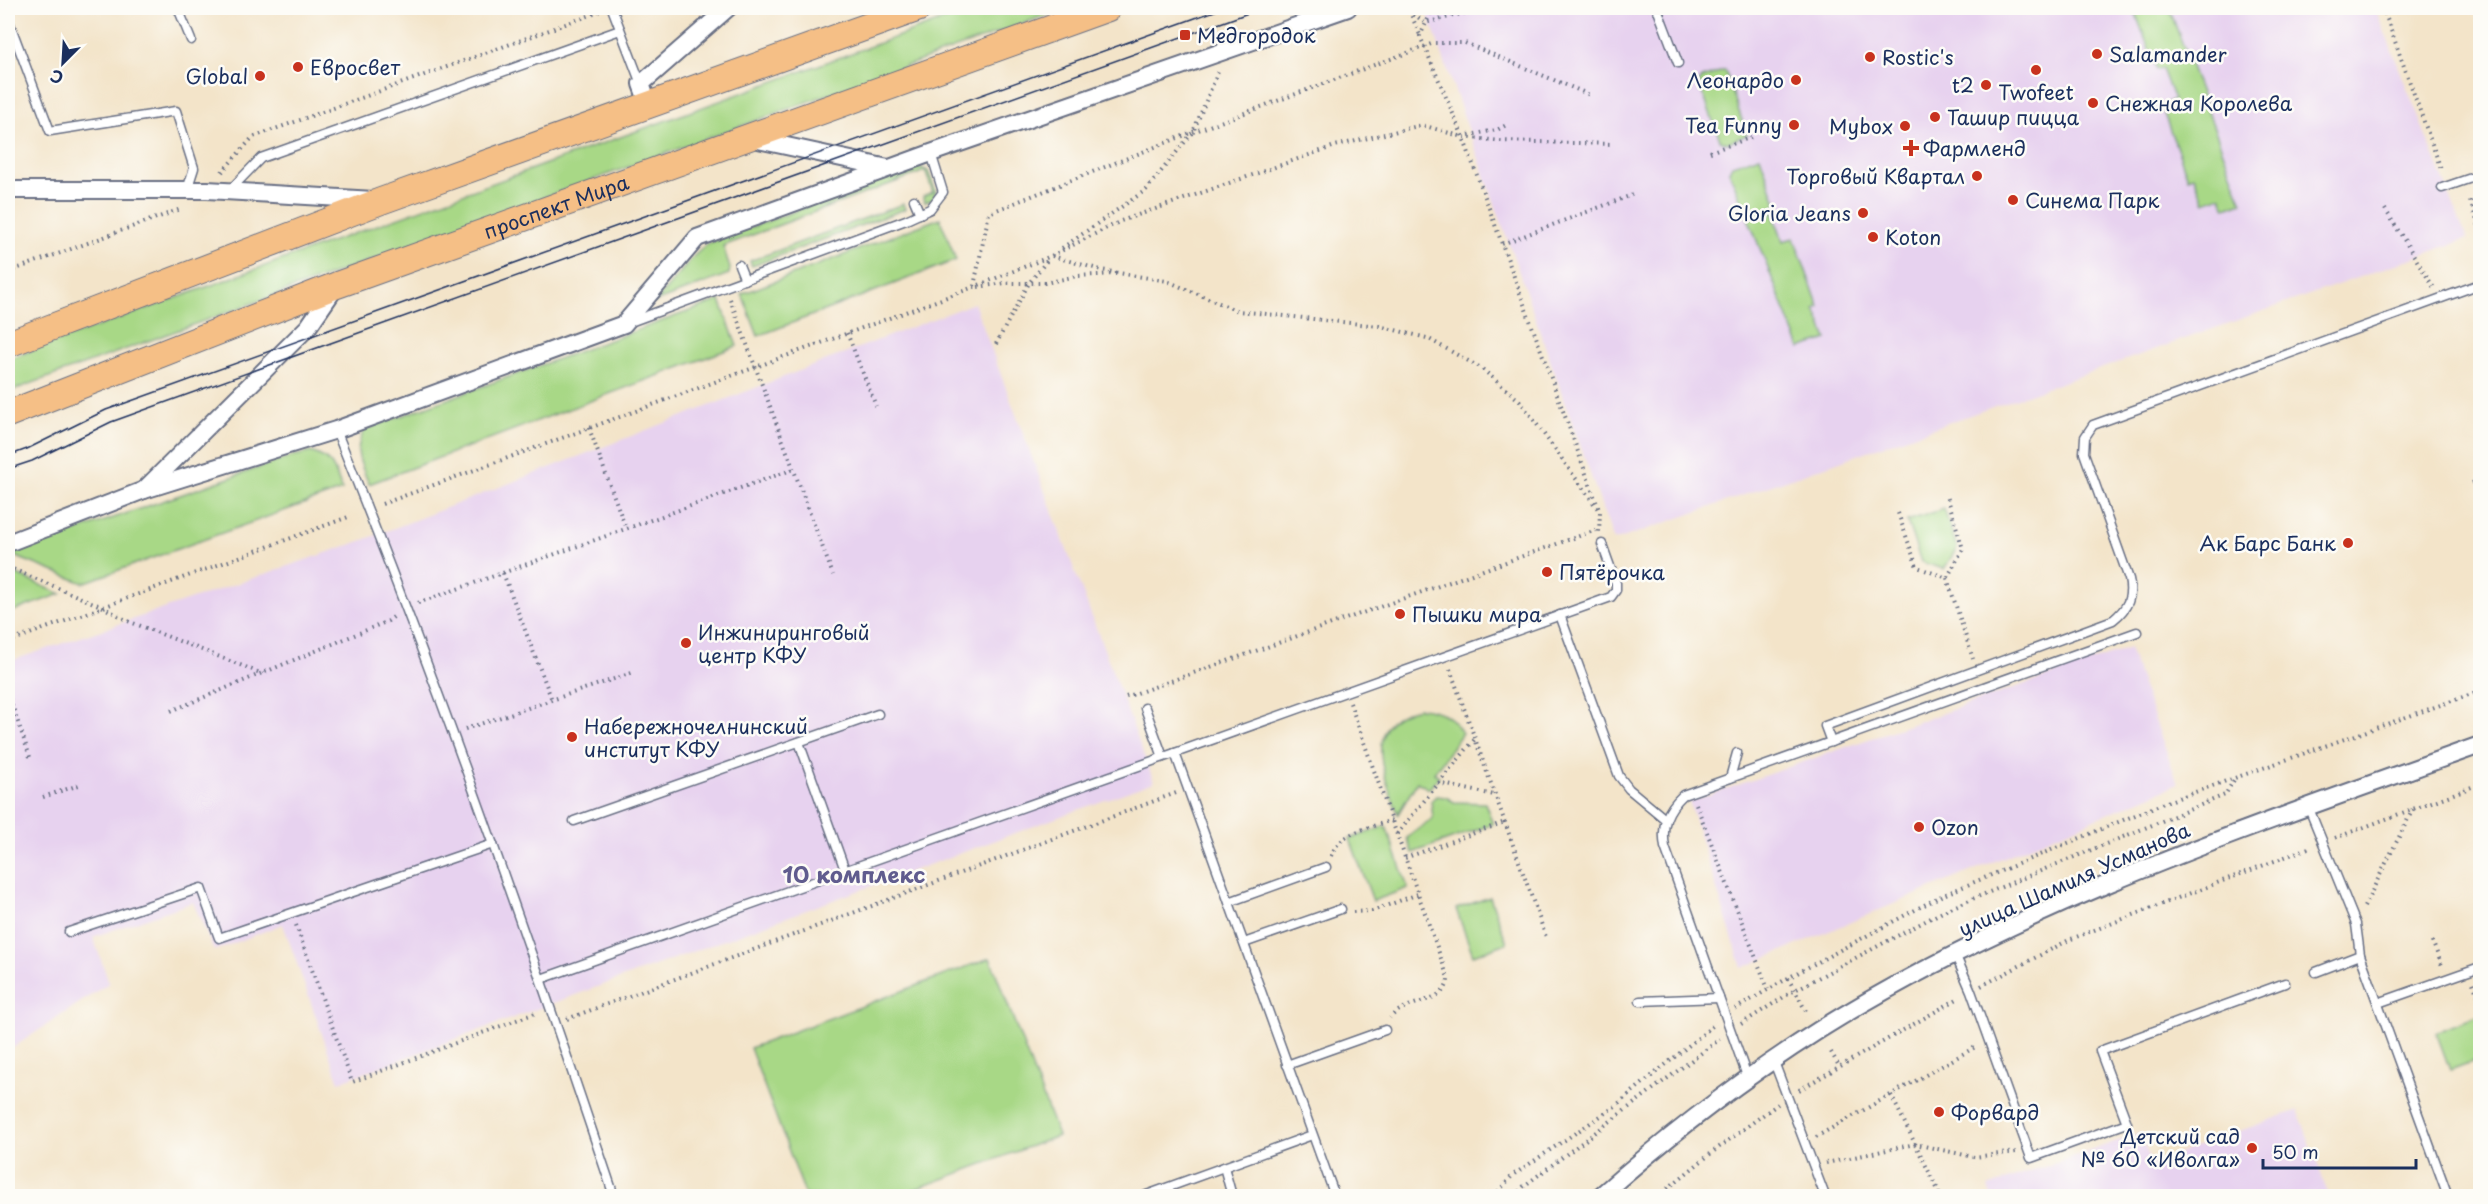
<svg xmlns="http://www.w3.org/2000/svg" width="2488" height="1204" viewBox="0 0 2488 1204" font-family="'Playpen Sans',sans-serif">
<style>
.built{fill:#e7d2ef}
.green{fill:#a8d886;stroke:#628472;stroke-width:1.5}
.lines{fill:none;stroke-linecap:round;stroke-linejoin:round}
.lane-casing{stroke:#676e83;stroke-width:11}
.street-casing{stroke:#676e83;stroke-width:20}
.primary-casing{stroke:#676e83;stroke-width:28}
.path{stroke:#676e83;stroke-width:4;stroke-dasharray:1.5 4.5;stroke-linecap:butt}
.lane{stroke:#fff;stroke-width:8}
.street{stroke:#fff;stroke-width:16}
.primary{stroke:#f5bf86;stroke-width:26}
.tram{stroke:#1b2f5e;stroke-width:1.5}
.poi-dot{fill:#c8321e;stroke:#fdfcf7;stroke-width:2}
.labels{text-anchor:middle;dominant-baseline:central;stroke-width:5;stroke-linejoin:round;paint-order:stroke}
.poi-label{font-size:20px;fill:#1b2f5e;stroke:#fdfcf7;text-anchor:start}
.street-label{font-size:20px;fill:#1b2f5e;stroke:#fdfcf7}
.quarter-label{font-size:22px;font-weight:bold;fill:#605c8e;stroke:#fdfcf7}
</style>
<rect width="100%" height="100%" fill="#fdfcf7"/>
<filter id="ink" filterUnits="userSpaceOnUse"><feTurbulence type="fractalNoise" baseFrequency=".0167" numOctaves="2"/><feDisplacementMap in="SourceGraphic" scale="12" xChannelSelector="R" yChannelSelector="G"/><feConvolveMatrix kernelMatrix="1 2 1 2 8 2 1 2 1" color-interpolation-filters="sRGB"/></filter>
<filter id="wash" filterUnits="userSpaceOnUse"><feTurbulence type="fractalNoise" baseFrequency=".008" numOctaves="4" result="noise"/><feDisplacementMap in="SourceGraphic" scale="24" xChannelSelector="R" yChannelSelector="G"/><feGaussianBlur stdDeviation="1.35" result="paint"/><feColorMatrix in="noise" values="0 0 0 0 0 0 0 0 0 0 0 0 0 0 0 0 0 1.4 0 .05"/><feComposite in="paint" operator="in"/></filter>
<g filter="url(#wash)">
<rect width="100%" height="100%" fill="#f3e4c9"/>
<!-- built -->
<g class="built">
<polygon points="1431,8 2375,8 2467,239 1614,541 1426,9"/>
<polygon points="974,303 1154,782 339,1082 283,924 214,951 193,902 93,937 109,983 8,1051 8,662 361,541"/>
<polygon points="2129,648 2178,784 1742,968 1689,802"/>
<polygon points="2298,1110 2329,1196 1991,1196 1988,1187 2140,1133 2151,1163"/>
</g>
<!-- green -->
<g class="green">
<polygon points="976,8 1066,8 8,392 8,359"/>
<polygon points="2149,8 2169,8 2242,202 2226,208 2221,196 2204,202 2194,176 2188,178 2161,106 2174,100 2162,69 2157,70 2135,12"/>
<polygon points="1725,70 1747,135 1727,143 1720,140 1699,83 1702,78"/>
<polygon points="1760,156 1777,205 1771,208 1783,241 1794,238 1819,307 1815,309 1827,339 1800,348 1729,171 1732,165"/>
<polygon points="917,166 928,171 936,192 933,199 925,202 923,196 933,192 925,171 723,246 730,268 729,274 655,302 694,256 708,243"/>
<polygon points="903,204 905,209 752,266 750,261"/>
<polygon points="940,218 956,260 758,336 742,294"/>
<path d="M720,300L737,346L369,484C360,462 352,452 365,429Z"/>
<path d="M311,452C334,460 334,468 342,490L83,583L9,554L293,456Z"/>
<polygon points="1944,509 1957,548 1944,569 1921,562 1907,521"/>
<polygon points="8,571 61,594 8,613"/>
<path d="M1419,708C1438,709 1453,716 1462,733L1434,773L1439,776L1429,789L1417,782L1398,814C1384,775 1359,721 1419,708Z"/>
<polygon points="1436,796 1446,797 1454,802 1485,803 1493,824 1412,853 1407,838 1433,818 1431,801"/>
<polygon points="1386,826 1408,888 1373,901 1350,839"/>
<polygon points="1490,897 1507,943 1473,955 1456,909"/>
<polygon points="990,958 1058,1136 897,1196 806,1196 750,1048"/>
<polygon points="2480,1015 2480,1059 2450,1070 2436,1032"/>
</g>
</g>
<g filter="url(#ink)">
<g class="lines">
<!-- lane casing -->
<g class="lane-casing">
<g id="lane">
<polyline points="178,8 191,40"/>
<polyline points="612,8 641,84"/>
<polyline points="1657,8 1678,63"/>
<polyline points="8,19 50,131 176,111 194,168 187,190"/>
<polyline points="2442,188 2480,175"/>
<polyline points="230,190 261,158 620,30"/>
<polyline points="914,200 920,214"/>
<polyline points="739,265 745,280"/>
<polyline points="630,322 906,220 930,209 943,192 931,153"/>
<path d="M336,430C438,682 528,939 614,1196"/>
<polyline points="1560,615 1619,776 1629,789 1665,819"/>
<polyline points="1145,708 1163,757"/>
<polyline points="799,742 845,870"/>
<path d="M1831,742L1825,726L2113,620C2128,608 2133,597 2129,579L2084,453L2085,437L2093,425L2480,284"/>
<polyline points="1730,778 1737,753"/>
<polyline points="2308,806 2356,924 2360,955 2448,1196"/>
<polyline points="574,821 878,714"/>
<polyline points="1229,902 1326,867"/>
<polyline points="69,932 201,888 219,938 493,844"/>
<polyline points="1244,943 1341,909"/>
<polyline points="1955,954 1971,991 2031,1158 2127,1123 2100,1051 2285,983"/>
<polyline points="2316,972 2360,955"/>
<polyline points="541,979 1175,753"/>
<polyline points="1640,1001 1719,998"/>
<polyline points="2378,1003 2480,967"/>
<polyline points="1774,1062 1825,1196"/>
<polyline points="1287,1065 1385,1030"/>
<path d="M1748,1079L1665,847C1661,825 1667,810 1683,795L2137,632"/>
<polyline points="1224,1167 1232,1196"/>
<polyline points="1144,1196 1312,1135"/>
<polyline points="1335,1196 1175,753 1611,597 1616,590 1616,583 1602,544"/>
<polyline points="2469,1196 2480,1192"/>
</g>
</g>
<!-- street casing -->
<g class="street-casing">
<g id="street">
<polyline points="649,106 641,84 728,8"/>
<polyline points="749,138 888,168"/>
<polyline points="8,190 207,190 374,200"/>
<polyline points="144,490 336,430 624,324 697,238 931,153 1348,8"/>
<polyline points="8,543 144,490 308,327 337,285"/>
<path d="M1600,1196C1668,1136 1742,1079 1819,1030C2024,902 2255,826 2480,745"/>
</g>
</g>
<!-- primary casing -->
<g class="primary-casing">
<g id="primary">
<polyline points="8,344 381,201 919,8"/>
<path id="s1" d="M8,414L337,285L1108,8"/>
</g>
</g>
<!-- path -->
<g class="path">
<polyline points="1404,8 1409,10 1420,35"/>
<polyline points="1433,8 1420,36 1463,137 1600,512 1599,532"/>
<polyline points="1542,8 1560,11"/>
<polyline points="2383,8 2441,169"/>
<polyline points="1409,10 1425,23 1485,8"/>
<polyline points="1469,135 1497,130 1508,124"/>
<polyline points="1710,152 1755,136"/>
<polyline points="222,172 253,137 599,12"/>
<polyline points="2470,201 2480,229"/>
<polyline points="2385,209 2434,288"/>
<polyline points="1502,244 1632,195"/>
<polyline points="1062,248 1146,190 1193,132 1218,72"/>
<polyline points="1052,256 1101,270 1167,281 1238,311 1379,326 1427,338 1481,368 1520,401 1600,512"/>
<polyline points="8,272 181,209"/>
<polyline points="974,286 989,213 1193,132 1434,43 1465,43 1590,95"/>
<polyline points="978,287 1005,283 1045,283 1077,276 1116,274"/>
<polyline points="730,299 833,575"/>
<polyline points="847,333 876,406"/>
<polyline points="996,344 1029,283 1049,258"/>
<polyline points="589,428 626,529"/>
<polyline points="2472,483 2480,480"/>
<polyline points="382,504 974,287 1051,256 1121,221 1335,146 1422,125 1463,137 1501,141 1613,144"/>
<polyline points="1898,513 1917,567 1947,578 1963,549 1947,496"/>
<polyline points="8,567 103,607 128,621 263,674"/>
<polyline points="503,573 552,700"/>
<polyline points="1947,578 1973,659"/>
<polyline points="418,603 794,469"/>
<polyline points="8,642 351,516"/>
<polyline points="1450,669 1546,937"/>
<polyline points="8,693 30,757"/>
<polyline points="1126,697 1596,530"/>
<path d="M1350,703L1448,978C1448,1004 1405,999 1390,1018"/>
<polyline points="171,711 388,621 396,615"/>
<polyline points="465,729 635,672"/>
<polyline points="1438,783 1494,795"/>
<polyline points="43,797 82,784"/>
<polyline points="1696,804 1768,989"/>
<polyline points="1397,834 1475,739"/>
<polyline points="2335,838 2480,784"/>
<path d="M1331,856C1339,832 1370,828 1392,820"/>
<polyline points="1405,858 1505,822"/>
<polyline points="2364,907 2413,809"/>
<polyline points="1353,912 1372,911 1418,894"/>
<polyline points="296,925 352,1082 538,1012"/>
<polyline points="2432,941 2443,968"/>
<polyline points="1788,978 1807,1013"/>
<polyline points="2473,983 2480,1001"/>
<polyline points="1981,986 2071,939 2311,847"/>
<polyline points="1735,1009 1788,978 1941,896 2164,803 2480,691"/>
<polyline points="567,1019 1176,793"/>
<polyline points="1741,1024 1795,990 1948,909 2225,795 2234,780"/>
<polyline points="1831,1052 1839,1066"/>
<polyline points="1799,1090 1959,998"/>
<polyline points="1891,1095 1941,1196"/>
<polyline points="1816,1137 1977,1046"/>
<polyline points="1826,1163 1915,1144 1974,1157 2016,1152"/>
<polyline points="1494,1196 1513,1175 1614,1107 1715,1024"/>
<polyline points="1515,1196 1524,1186 1720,1039"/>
<polyline points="1658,1196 1714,1151 1778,1104"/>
</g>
<!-- lane -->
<use href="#lane" class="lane"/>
<!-- street -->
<use href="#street" class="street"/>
<!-- primary -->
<use href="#primary" class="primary"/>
<!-- tram -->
<g class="tram">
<polyline points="8,456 27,449 106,410 1223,8"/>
<polyline points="8,469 32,461 111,422 1262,8"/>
</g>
</g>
</g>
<!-- markers -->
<g class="poi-dot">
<rect x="1179" y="29" width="12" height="12" rx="3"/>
<circle cx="2097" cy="54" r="6"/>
<circle cx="1870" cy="57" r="6"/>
<circle cx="298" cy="67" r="6"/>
<circle cx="2036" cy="70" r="6"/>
<circle cx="260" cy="76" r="6"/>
<circle cx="1796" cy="80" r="6"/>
<circle cx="1986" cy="85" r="6"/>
<circle cx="2093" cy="103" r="6"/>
<circle cx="1935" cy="117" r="6"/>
<circle cx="1794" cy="125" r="6"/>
<circle cx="1905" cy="126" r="6"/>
<path d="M1908 139h6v6h6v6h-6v6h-6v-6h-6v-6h6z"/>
<circle cx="1977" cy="176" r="6"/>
<circle cx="2013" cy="200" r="6"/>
<circle cx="1863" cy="213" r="6"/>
<circle cx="1873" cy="237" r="6"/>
<circle cx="2348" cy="543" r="6"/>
<circle cx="1547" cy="572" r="6"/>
<circle cx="1400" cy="614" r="6"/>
<circle cx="686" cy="643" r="6"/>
<circle cx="572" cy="737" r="6"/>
<circle cx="1919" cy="827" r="6"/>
<circle cx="1939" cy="1112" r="6"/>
<circle cx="2252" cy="1148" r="6"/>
</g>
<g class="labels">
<!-- poi labels -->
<g class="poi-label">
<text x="1197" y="35">Медгородок</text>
<text x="2109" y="54">Salamander</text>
<text x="1882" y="57">Rostiс's</text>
<text x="310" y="67">Евросвет</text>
<text x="248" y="76" text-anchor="end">Global</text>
<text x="1784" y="80" text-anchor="end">Леонардо</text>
<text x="1974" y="85" text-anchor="end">t2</text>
<text x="2036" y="92" text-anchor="middle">Twofeet</text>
<text x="2105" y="103">Снежная Королева</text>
<text x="1947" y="117">Ташир пицца</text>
<text x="1782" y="125" text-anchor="end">Tea Funny</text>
<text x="1893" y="126" text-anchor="end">Mybox</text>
<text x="1923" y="148">Фармленд</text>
<text x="1965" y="176" text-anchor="end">Торговый Квартал</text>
<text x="2025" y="200">Синема Парк</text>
<text x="1851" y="213" text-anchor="end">Gloria Jeans</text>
<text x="1885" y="237">Koton</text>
<text x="2336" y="543" text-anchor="end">Ак Барс Банк</text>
<text x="1559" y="572">Пятёрочка</text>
<text x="1412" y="614">Пышки мира</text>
<text x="698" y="632">Инжиниринговый<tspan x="698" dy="23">центр КФУ</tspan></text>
<text x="584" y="726">Набережночелнинский<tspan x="584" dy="23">институт КФУ</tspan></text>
<text x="1931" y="827">Ozon</text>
<text x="1951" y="1112">Форвард</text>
<text x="2240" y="1136" text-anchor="end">Детский сад<tspan x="2240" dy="23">№ 60 «Иволга»</tspan></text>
</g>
<!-- street labels -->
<g class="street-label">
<text stroke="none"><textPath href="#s1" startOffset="586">проспект Мира</textPath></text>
<text transform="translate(2074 879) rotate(-24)">улица Шамиля Усманова</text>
</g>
<!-- quarter labels -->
<g class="quarter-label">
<text x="854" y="873">10 комплекс</text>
</g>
</g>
<!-- margin -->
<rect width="2488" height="1204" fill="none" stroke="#fdfcf7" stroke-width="30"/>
<!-- north arrow -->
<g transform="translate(63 63) rotate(204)" stroke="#fdfcf7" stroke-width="4.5" paint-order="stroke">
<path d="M0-4.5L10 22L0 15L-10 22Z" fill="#1b2f5e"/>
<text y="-9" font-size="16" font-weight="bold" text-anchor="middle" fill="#1b2f5e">С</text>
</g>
<!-- scale -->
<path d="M2263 1159v9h153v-9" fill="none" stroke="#1b2f5e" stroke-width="3"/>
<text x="2272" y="1159" font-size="18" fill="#1b2f5e" stroke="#fdfcf7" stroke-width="4.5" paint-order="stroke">50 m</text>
</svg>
